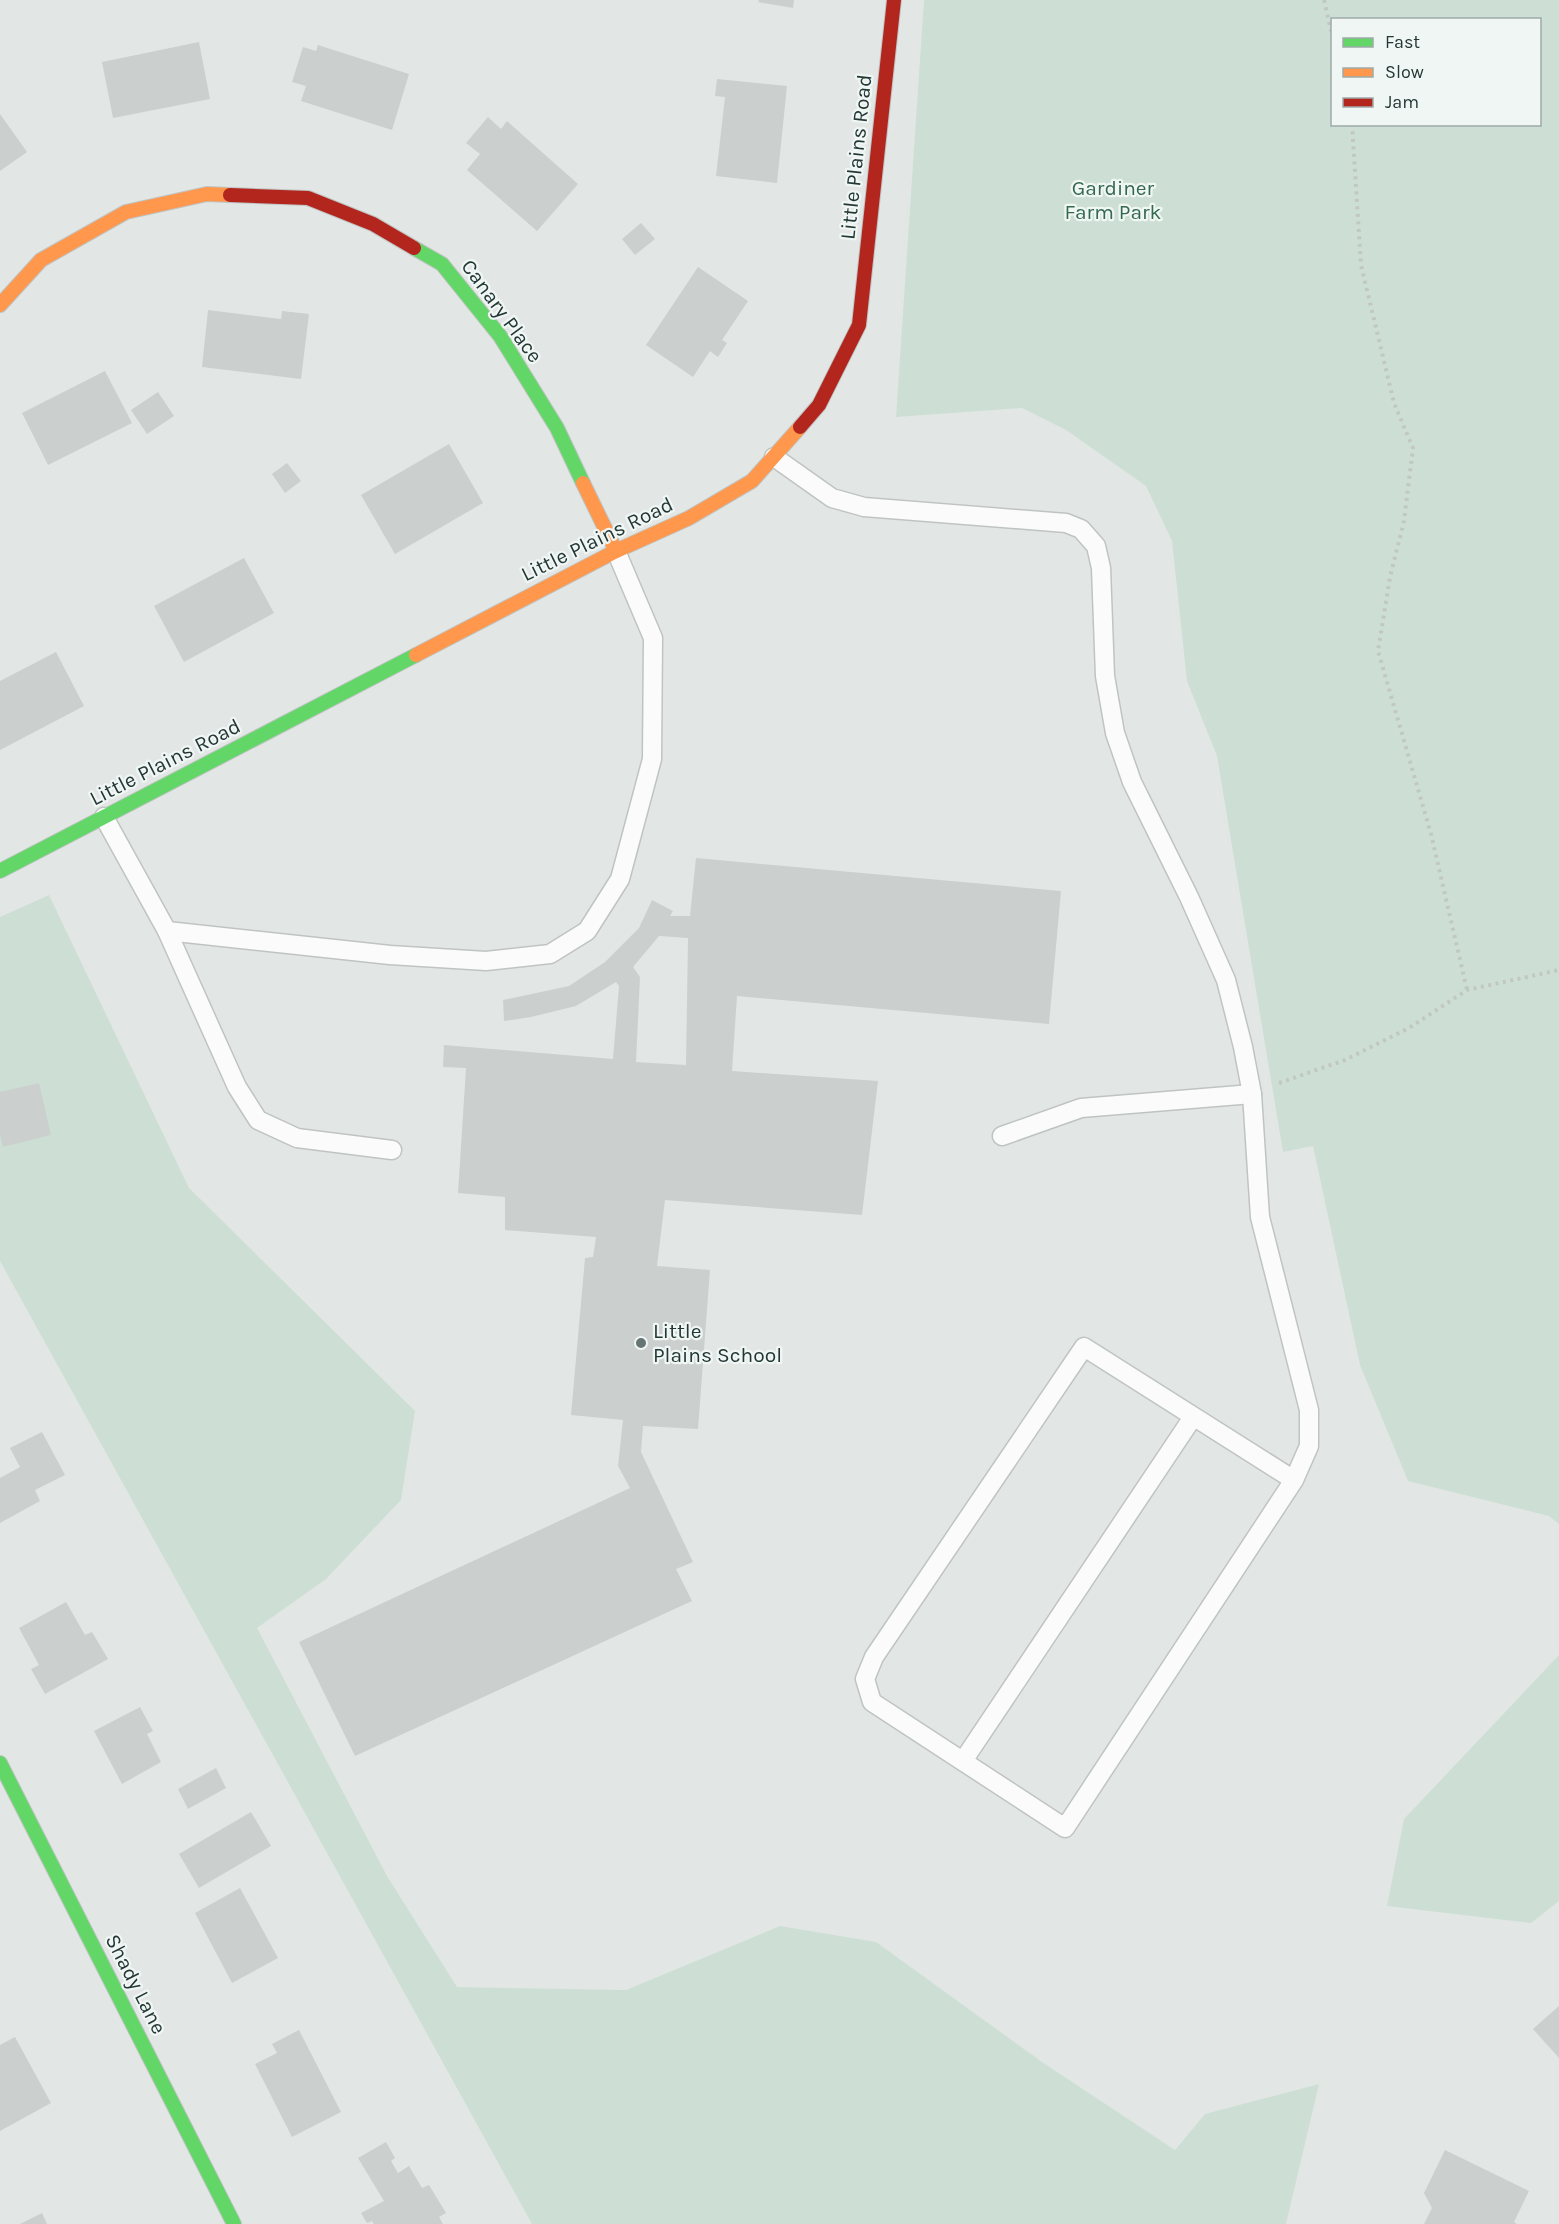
<svg xmlns="http://www.w3.org/2000/svg" width="1559" height="2224" viewBox="0 0 1559 2224" font-family="Karla,sans-serif">
<style>
.green{fill:#cddfd4;fill-rule:evenodd}
.building{fill:#cbd0ce;fill-rule:evenodd}
.lines{fill:none;stroke-linecap:round;stroke-linejoin:round}
.lane-casing{stroke:#bfc4c2;stroke-width:21}
.fast-casing{stroke:#bfc4c3;stroke-width:16}
.slow-casing{stroke:#bfc4c3;stroke-width:16}
.jam-casing{stroke:#bfc4c3;stroke-width:16}
.path{stroke:#c0c7c5;stroke-width:4;stroke-dasharray:3 4.5;stroke-linecap:butt}
.lane{stroke:#fbfbfb;stroke-width:18}
.fast{stroke:#63d668;stroke-width:14}
.slow{stroke:#ff974d;stroke-width:14}
.jam{stroke:#b3261e;stroke-width:14}
.poi-dot{fill:#667573;stroke:#f0f6f4;stroke-width:2}
.labels{text-anchor:middle;dominant-baseline:central;stroke-width:4.5;stroke-linejoin:round;paint-order:stroke}
.street-label{font-size:21px;fill:#233735;stroke:#f0f6f4}
.park-label{font-size:21px;fill:#32694f;stroke:#f0f6f4}
.poi-label{font-size:21px;fill:#233735;stroke:#f0f6f4;text-anchor:start}
</style>
<rect width="100%" height="100%" fill="#e2e7e5"/>
<!-- green -->
<g class="green">
<path d="M924,0H1559V1524L1549,1516L1408,1481L1360,1365L1313,1146L1283,1152L1217,756L1187,681L1172,541L1146,486L1066,430L1022,408L896,417ZM1332,20H1540V124H1332Z"/>
<polygon points="49,895 189,1188 415,1411 401,1500 326,1579 257,1628 387,1876 457,1987 626,1990 780,1926 876,1942 1042,2062 1175,2150 1205,2114 1319,2084 1286,2224 532,2224 0,1261 0,917"/>
<polygon points="1559,1655 1559,1901 1531,1923 1387,1906 1404,1819"/>
</g>
<!-- building -->
<g class="building">
<polygon points="759,0 794,0 793,8 758,2"/>
<polygon points="199,42 210,99 113,118 102,62"/>
<polygon points="318,45 409,74 392,130 301,101 306,86 292,82 303,47 316,51"/>
<polygon points="717,79 787,86 777,183 716,176 725,97 715,96"/>
<polygon points="0,114 27,152 0,171"/>
<polygon points="488,117 501,129 507,121 578,184 537,231 467,170 480,154 466,143"/>
<polygon points="641,223 655,239 635,255 622,239"/>
<polygon points="698,267 748,301 722,340 727,343 718,357 710,351 693,377 646,345"/>
<polygon points="208,310 281,319 282,311 309,314 301,379 202,367"/>
<polygon points="105,371 132,423 48,465 22,413"/>
<polygon points="158,392 174,416 147,434 131,410"/>
<polygon points="449,444 483,503 395,554 361,495"/>
<polygon points="287,463 301,481 285,493 272,474"/>
<polygon points="244,558 274,613 184,662 154,606"/>
<polygon points="56,652 84,706 0,750 0,681"/>
<path d="M696,858L1061,891L1049,1024L737,996L732,1071L878,1081L862,1215L665,1200L657,1266L710,1270L698,1429L643,1426L641,1452L693,1562L676,1569L692,1601L355,1756L299,1642L630,1488L618,1466L623,1420L571,1415L585,1258L593,1257L596,1237L505,1230V1197L458,1193L466,1068L443,1067L444,1045L613,1059L619,986L616,982L576,1006L531,1017L504,1021L503,1000L569,986L605,962L639,928L652,900L673,911L670,916H690ZM659,936L688,938L686,1065L636,1062L640,977L633,967Z"/>
<polygon points="39,1083 51,1135 3,1147 0,1135 0,1092"/>
<polygon points="42,1432 65,1475 35,1490 40,1501 0,1523 0,1478 20,1467 10,1448"/>
<polygon points="66,1602 85,1635 92,1632 108,1659 45,1694 31,1669 39,1665 19,1628"/>
<polygon points="140,1707 153,1731 147,1734 161,1762 122,1784 94,1731"/>
<polygon points="216,1768 226,1788 188,1809 178,1789"/>
<polygon points="251,1812 271,1846 199,1888 179,1854"/>
<polygon points="240,1888 278,1958 232,1983 195,1913"/>
<polygon points="1559,2006 1559,2058 1533,2029"/>
<polygon points="299,2030 341,2112 292,2137 255,2064 277,2053 272,2044"/>
<polygon points="15,2037 51,2103 0,2131 0,2045"/>
<polygon points="386,2142 395,2158 391,2161 398,2173 409,2166 422,2188 429,2185 446,2213 439,2217 443,2224 374,2224 372,2221 367,2223 361,2213 384,2201 358,2158"/>
<polygon points="1445,2150 1529,2191 1514,2222 1517,2224 1424,2224 1432,2208 1424,2193"/>
<polygon points="42,2213 47,2224 20,2224"/>
</g>
<g class="lines">
<!-- lane casing -->
<g class="lane-casing">
<g id="lane">
<polyline points="774,457 832,498 864,507 1066,523 1081,529 1096,546 1101,568 1105,676 1115,733 1132,782 1189,897 1226,980 1243,1047 1252,1094 1260,1217 1309,1410 1309,1446 1294,1480 1065,1828 872,1702 865,1679 874,1657 1084,1347 1294,1480"/>
<polyline points="104,817 167,931 390,955 486,961 550,954 587,931 620,879 652,759 653,638 616,551"/>
<polyline points="167,931 237,1087 258,1120 297,1138 392,1150"/>
<polyline points="1002,1136 1081,1108 1252,1094"/>
<polyline points="963,1761 1193,1417"/>
</g>
</g>
<!-- fast casing -->
<g class="fast-casing">
<g id="fast">
<polyline points="414,248 442,264 500,336 557,428 583,483"/>
<polyline points="0,871 416,655"/>
<polyline points="0,1763 234,2224"/>
</g>
</g>
<!-- slow casing -->
<g class="slow-casing">
<g id="slow">
<polyline points="0,305 41,260 126,212 207,194 230,195"/>
<polyline points="583,483 616,551"/>
<polyline points="416,655 616,551 689,518 752,481 800,427"/>
</g>
</g>
<!-- jam casing -->
<g class="jam-casing">
<g id="jam">
<polyline points="230,195 308,198 373,224 414,248"/>
<polyline points="800,427 819,405 859,325 894,0"/>
</g>
</g>
<!-- path -->
<g class="path">
<polyline points="1324,0 1332,35"/>
<polyline points="1352,124 1361,265 1394,403 1413,448 1404,521 1390,577 1378,651 1431,834 1467,990"/>
<polyline points="1279,1083 1345,1060 1409,1028 1467,990 1559,970"/>
</g>
<!-- lane -->
<use href="#lane" class="lane"/>
<!-- fast -->
<use href="#fast" class="fast"/>
<!-- slow -->
<use href="#slow" class="slow"/>
<!-- jam -->
<use href="#jam" class="jam"/>
</g>
<!-- markers -->
<circle class="poi-dot" cx="641" cy="1343" r="6"/>
<g class="labels">
<!-- street labels -->
<g class="street-label">
<text transform="translate(856 157) rotate(-84)">Little Plains Road</text>
<text transform="translate(502 311) rotate(54)">Canary Place</text>
<text transform="translate(597 539) rotate(-26)">Little Plains Road</text>
<text transform="translate(165 762) rotate(-27)">Little Plains Road</text>
<text transform="translate(136 1984) rotate(63)">Shady Lane</text>
</g>
<!-- park labels -->
<g class="park-label">
<text x="1113" y="188">Gardiner<tspan x="1113" dy="24">Farm Park</tspan></text>
</g>
<!-- poi labels -->
<g class="poi-label">
<text x="653" y="1331">Little<tspan x="653" dy="24">Plains School</tspan></text>
</g>
</g>
<!-- legend -->
<rect x="1331" y="18" width="210" height="108" fill="#f0f6f4" stroke="#9eaaa8" stroke-width="1.5"/>
<rect x="1343" y="38" width="30" height="9" fill="#63d668" stroke="#9eaaa8" stroke-width="1.5"/>
<text x="1385" y="48" font-size="18" fill="#233735">Fast</text>
<rect x="1343" y="68" width="30" height="9" fill="#ff974d" stroke="#9eaaa8" stroke-width="1.5"/>
<text x="1385" y="78" font-size="18" fill="#233735">Slow</text>
<rect x="1343" y="98" width="30" height="9" fill="#b3261e" stroke="#9eaaa8" stroke-width="1.5"/>
<text x="1385" y="108" font-size="18" fill="#233735">Jam</text>
</svg>
